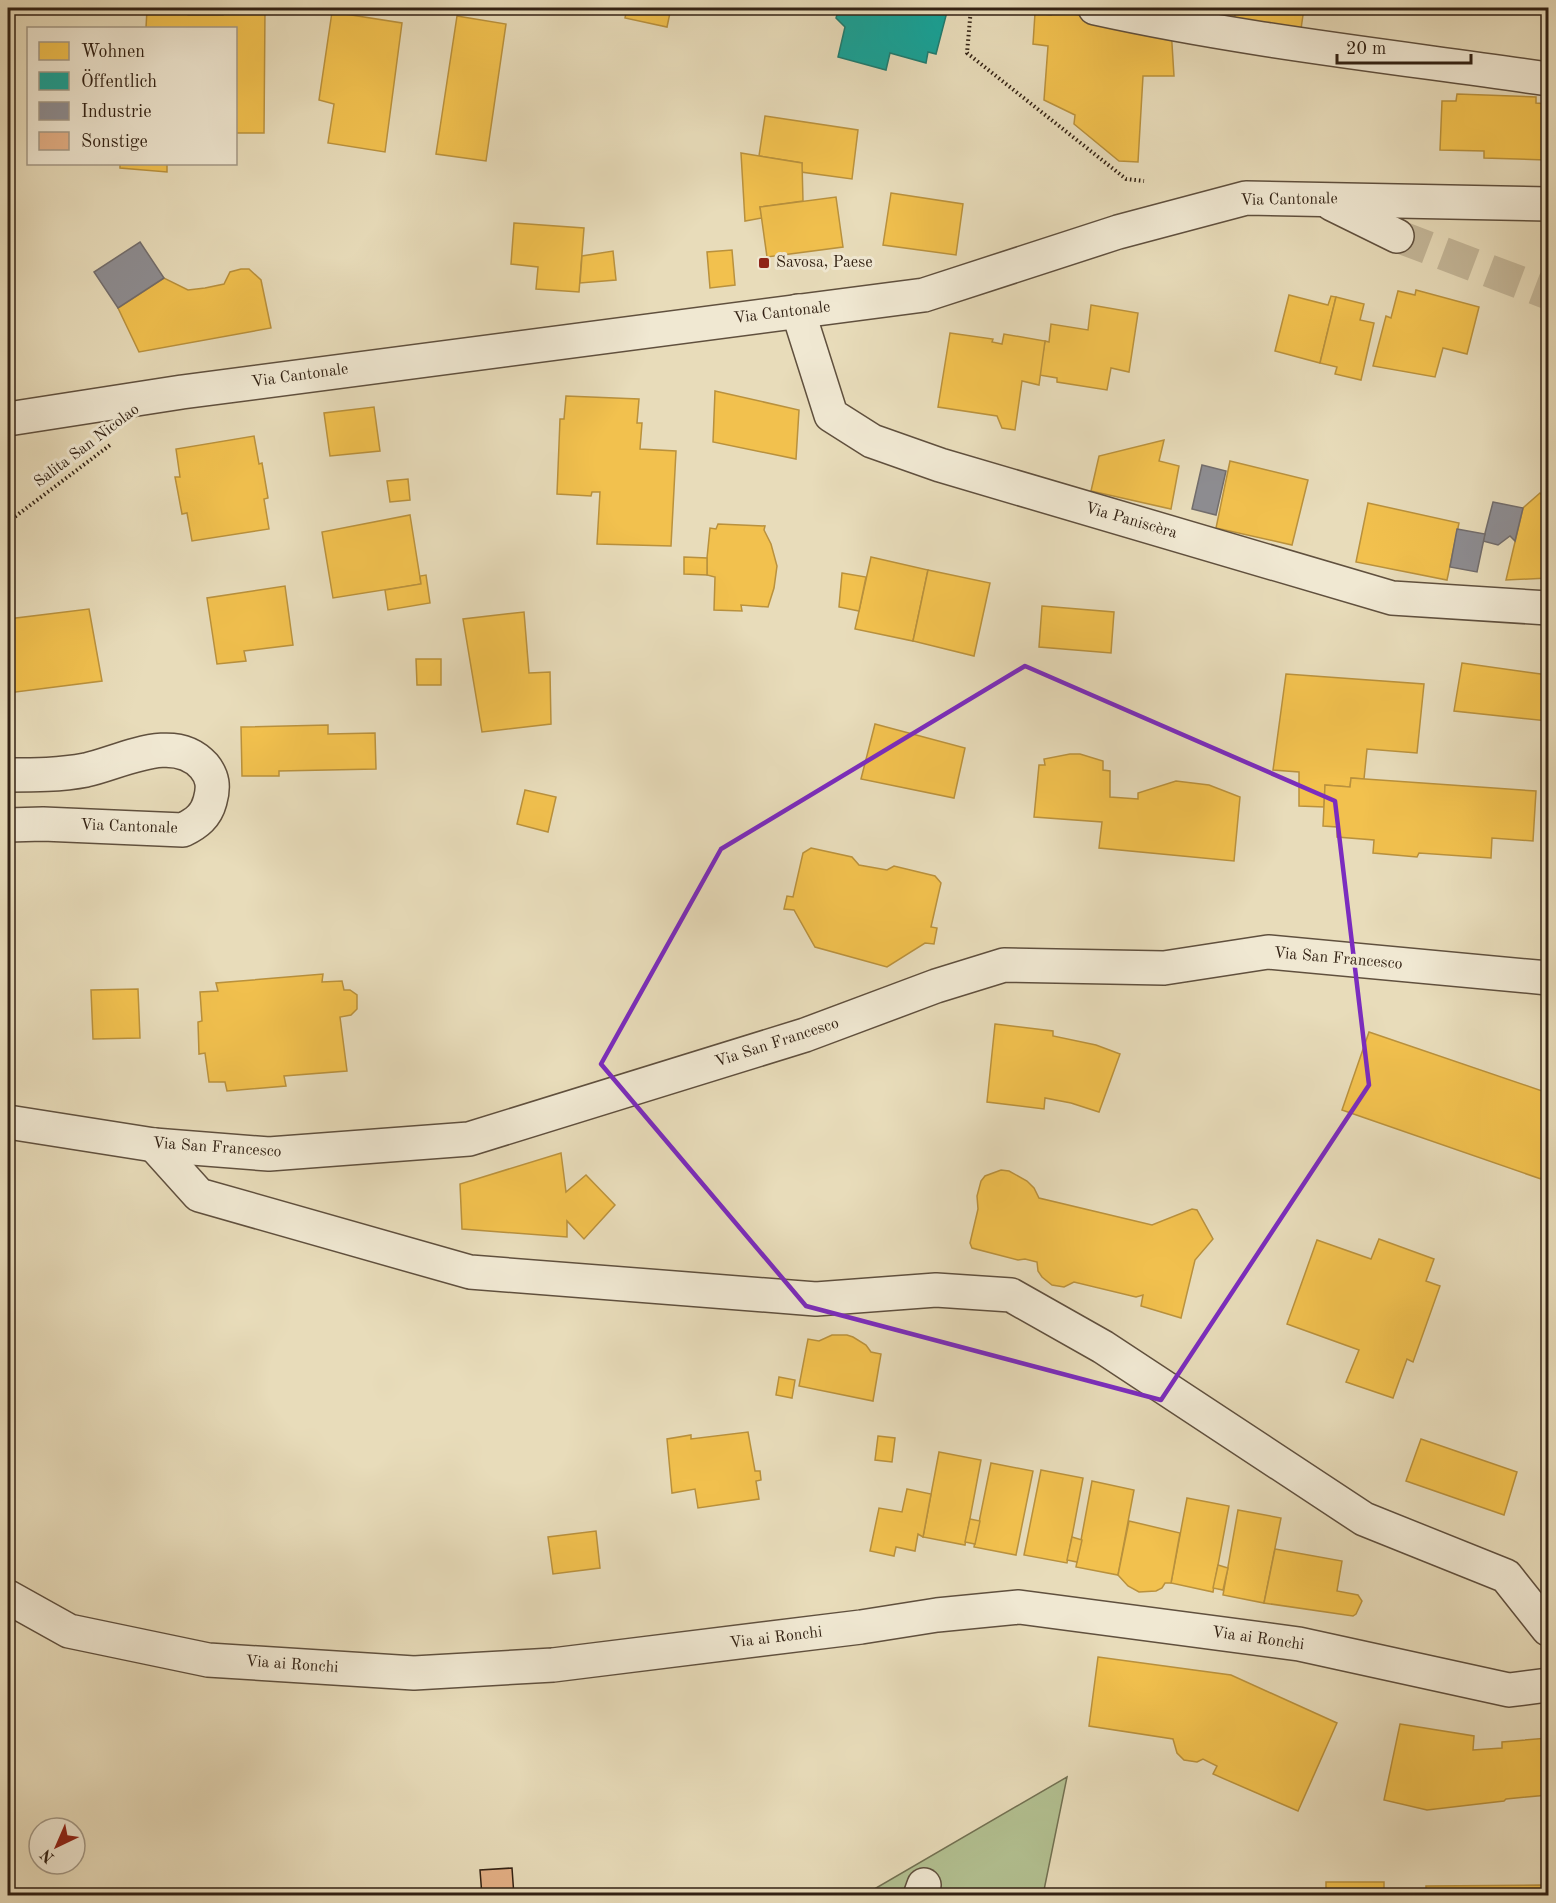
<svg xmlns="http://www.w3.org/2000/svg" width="1556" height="1903" viewBox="0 0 1556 1903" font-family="'Old Standard TT',serif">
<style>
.green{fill:#b3c192;stroke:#737253;stroke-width:1.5}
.homes{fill:#f2c14e;stroke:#b9913d;stroke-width:1.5}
.public{fill:#17a398;stroke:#1f7c70;stroke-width:1.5}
.industry{fill:#8d8d92;stroke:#726d6c;stroke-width:1.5}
.building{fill:#e4b086;stroke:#332214;stroke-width:1.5}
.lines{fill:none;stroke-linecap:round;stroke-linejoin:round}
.minor-tunnel{stroke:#c4b799;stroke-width:33;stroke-dasharray:33 16;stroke-linecap:butt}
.minor-casing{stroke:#60503e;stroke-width:36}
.path{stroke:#332214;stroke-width:4;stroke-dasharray:1.5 3;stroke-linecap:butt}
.minor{stroke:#f0e8d2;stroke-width:33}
.marked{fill:none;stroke:#7b2cbf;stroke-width:4.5;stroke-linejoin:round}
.poi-dot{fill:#8f2418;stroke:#f0e8d2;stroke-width:2}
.labels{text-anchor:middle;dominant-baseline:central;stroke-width:6;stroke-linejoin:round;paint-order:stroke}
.street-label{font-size:16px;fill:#332214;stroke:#f0e8d2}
.poi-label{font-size:16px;fill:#332214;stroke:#f0e8d2;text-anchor:start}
</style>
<rect width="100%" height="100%" fill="#e8dcba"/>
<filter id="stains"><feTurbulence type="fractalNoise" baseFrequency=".00333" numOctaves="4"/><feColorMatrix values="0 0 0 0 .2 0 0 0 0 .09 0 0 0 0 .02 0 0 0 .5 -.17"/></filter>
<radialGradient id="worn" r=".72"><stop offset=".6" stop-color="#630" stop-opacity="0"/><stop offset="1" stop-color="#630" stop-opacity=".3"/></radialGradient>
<!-- green -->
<polygon class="green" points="1067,1777 1043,1895 864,1895"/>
<!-- homes -->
<g class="homes">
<polygon points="627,8 671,8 667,27 625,18"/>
<polygon points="1127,8 1237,8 1231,30"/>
<polygon points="1237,8 1304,8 1300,36 1232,28"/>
<polygon points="147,9 188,9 188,15 223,15 223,9 265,9 264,133 236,133 236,28 146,28"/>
<polygon points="1051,11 1171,28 1174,76 1143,76 1138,162 1119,161 1074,124 1075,115 1044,100 1048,46 1033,44 1035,13 1051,15"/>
<polygon points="332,12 402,23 385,152 328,143 334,104 319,100"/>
<polygon points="457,16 506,24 486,161 436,154"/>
<polygon points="1457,94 1536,97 1536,103 1548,104 1548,153 1546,153 1546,160 1484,158 1484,151 1440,150 1442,101 1456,101"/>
<polygon points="765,116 858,130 852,179 801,172 802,163 759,156"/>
<polygon points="741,153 802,163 803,201 760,207 762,218 745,221"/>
<polygon points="120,164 167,164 167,172 120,168"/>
<polygon points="891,193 963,204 956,255 883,245"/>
<polygon points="836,197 843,247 767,257 760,207"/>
<polygon points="514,223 584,228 579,292 536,289 538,267 511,264"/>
<polygon points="732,250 735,285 710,288 707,252"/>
<polygon points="613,251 616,280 580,283 582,256"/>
<polygon points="241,269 249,269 261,280 271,328 139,352 118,308 164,278 188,290 205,288 224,284 230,272"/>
<polygon points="1416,290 1479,307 1467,354 1443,348 1435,377 1373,366 1386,316 1391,318 1398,291 1415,295"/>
<polygon points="1289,295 1328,305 1331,296 1336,297 1320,363 1275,351"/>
<polygon points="1336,297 1364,304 1360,320 1374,323 1361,380 1335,374 1337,367 1320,363"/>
<polygon points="1091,305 1138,313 1129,372 1111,368 1107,390 1057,382 1057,378 1039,375 1045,341 1049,342 1051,324 1088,330"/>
<polygon points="950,333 993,339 992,342 1002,344 1004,334 1045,341 1039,385 1022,381 1015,430 1002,428 997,416 938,407"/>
<polygon points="715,391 799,410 796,459 713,442"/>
<polygon points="566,396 639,399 637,423 642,423 640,449 676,451 671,546 597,544 600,492 592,492 591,496 557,494 560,419 564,419"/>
<polygon points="374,407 380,451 330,456 324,413"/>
<polygon points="254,436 259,464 262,463 268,498 264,499 269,529 192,541 187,513 182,514 175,477 180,477 176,449"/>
<polygon points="1164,440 1159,461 1179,466 1171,509 1091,491 1099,456"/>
<polygon points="1230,461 1308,480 1292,545 1216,528"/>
<polygon points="408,479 410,500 390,502 387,481"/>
<polygon points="1540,493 1548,501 1548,578 1506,580 1523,508"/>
<polygon points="1368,503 1459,523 1447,580 1356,562"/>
<polygon points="410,515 421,584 333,598 322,532"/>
<polygon points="718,524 765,526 764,530 771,544 777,566 774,588 768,607 741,605 742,611 714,610 715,577 707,575 707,558 710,528 716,529"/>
<polygon points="684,557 707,558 707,575 684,574"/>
<polygon points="871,557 928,570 913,641 855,629"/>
<polygon points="928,570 990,583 974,656 913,641"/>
<polygon points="842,573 866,577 859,611 839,607"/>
<polygon points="426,575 430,603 388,610 385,590 421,584 420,576"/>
<polygon points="285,586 293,645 244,651 246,661 217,664 207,598"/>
<polygon points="1042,606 1114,612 1111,653 1039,647"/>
<polygon points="89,609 102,681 8,693 8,619"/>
<polygon points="524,612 529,673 550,672 551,724 482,732 463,619"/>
<polygon points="416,659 441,659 441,685 417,685"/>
<polygon points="1462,663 1548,675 1548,721 1454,711"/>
<polygon points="1286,674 1424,684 1417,753 1367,749 1364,779 1351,778 1350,787 1325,785 1324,807 1299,806 1299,772 1273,770"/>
<polygon points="875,724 965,748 954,798 861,779"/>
<polygon points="328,725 328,734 375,733 376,769 279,771 279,776 242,776 241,727"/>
<polygon points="1070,754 1080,754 1103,761 1103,770 1110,771 1110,797 1138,799 1138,793 1176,781 1209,785 1240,797 1234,861 1099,848 1102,822 1034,817 1039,765 1045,765 1044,759"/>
<polygon points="1351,778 1536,791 1533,841 1492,838 1491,858 1419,853 1417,857 1373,853 1374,840 1337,837 1337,827 1323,826 1325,785 1350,787"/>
<polygon points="525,790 556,797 548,832 517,824"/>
<polygon points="811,848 852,857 859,865 887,870 894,866 935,876 941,883 931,927 937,928 934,944 925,943 887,967 815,947 794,910 784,909 787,896 793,897 803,853"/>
<polygon points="323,974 322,982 342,981 344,990 350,990 357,995 357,1009 351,1015 340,1017 347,1071 284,1076 286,1086 227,1091 225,1082 209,1082 205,1053 199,1054 198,1022 202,1021 200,992 218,991 216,983"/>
<polygon points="138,989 140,1038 93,1039 91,990"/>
<polygon points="995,1024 1053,1031 1053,1036 1096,1045 1120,1054 1099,1112 1071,1103 1045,1098 1044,1109 987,1102"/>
<polygon points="1369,1032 1548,1093 1548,1154 1541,1179 1342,1110"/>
<polygon points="561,1153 566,1192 586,1175 615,1205 584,1239 567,1221 567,1237 462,1229 460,1184"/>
<polygon points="1001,1170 1009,1171 1027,1181 1034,1188 1039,1198 1152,1225 1192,1209 1197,1210 1213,1239 1195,1260 1181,1318 1141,1306 1143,1295 1136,1297 1074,1282 1064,1287 1052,1285 1042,1277 1038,1271 1037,1262 1025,1259 1018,1260 972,1248 970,1243 978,1209 977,1196 981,1181 985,1176"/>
<polygon points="1379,1239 1434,1259 1426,1281 1440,1286 1413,1362 1407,1359 1393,1398 1346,1382 1359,1350 1287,1324 1317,1240 1371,1259"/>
<polygon points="832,1335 847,1335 853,1337 866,1345 871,1352 881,1354 873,1401 799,1386 808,1339 819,1341"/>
<polygon points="779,1377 795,1380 792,1398 776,1395"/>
<polygon points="748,1432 755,1471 760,1471 761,1480 756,1481 759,1499 698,1508 695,1489 672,1493 667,1439 691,1435 691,1439"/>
<polygon points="878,1436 895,1438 892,1462 875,1460"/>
<polygon points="1421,1439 1517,1472 1504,1515 1406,1481"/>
<polygon points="939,1452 981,1460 965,1545 923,1537"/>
<polygon points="991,1463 1033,1471 1016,1555 974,1547"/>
<polygon points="1041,1470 1083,1478 1067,1563 1024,1555"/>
<polygon points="1092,1481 1134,1490 1118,1575 1076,1567"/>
<polygon points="907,1489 931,1494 923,1537 918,1534 915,1551 896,1547 894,1556 870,1551 879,1508 902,1512"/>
<polygon points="1187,1498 1229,1506 1213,1592 1171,1583"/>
<polygon points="1238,1510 1281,1518 1264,1603 1223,1595"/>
<polygon points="970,1519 980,1521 975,1544 965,1542"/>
<polygon points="1129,1521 1180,1533 1171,1583 1165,1583 1162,1588 1156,1591 1139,1592 1128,1586 1118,1575"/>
<polygon points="596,1531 600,1568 553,1574 548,1537"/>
<polygon points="1072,1537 1082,1540 1077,1562 1067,1560"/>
<polygon points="1275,1549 1342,1561 1337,1591 1358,1595 1362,1601 1356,1614 1353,1616 1264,1603"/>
<polygon points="1218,1565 1228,1568 1223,1590 1213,1588"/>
<polygon points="1098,1657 1231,1675 1337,1723 1298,1811 1213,1774 1217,1766 1203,1759 1197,1762 1184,1760 1177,1753 1173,1739 1089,1726"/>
<polygon points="1400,1724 1474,1736 1473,1750 1502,1748 1502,1742 1548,1738 1548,1795 1506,1799 1504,1801 1427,1810 1384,1800"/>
<rect x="1326" y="1882" width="58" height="14"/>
<polygon points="1542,1885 1542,1896 1426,1896 1426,1886"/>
</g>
<!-- public -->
<polygon class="public" points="839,8 948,8 936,54 928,52 926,63 890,53 886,70 838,57 845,27 836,18"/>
<!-- industry -->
<g class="industry">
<polygon points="140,242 164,278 118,308 94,272"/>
<polygon points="1202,465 1226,471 1216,515 1192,509"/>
<polygon points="1493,502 1523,508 1515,541 1510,536 1498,545 1483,541"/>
<polygon points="1457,529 1485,534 1477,572 1450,567"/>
</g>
<!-- building -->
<polygon class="building" points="512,1868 514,1896 482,1896 480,1870"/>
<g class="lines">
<!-- minor-tunnel -->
<polyline class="minor-tunnel" points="1397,236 1548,293"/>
<!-- minor casing -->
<g class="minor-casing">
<g id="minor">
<path d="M1095,8C1245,41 1397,57 1548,79"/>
<polyline points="1332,204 1397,236"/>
<polyline points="798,311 831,415 872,441 940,465 1392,598 1548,608"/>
<polyline points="8,419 182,392 924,295 1118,232 1246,198 1548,204"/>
<path d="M8,775C34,775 60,775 86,770C122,762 174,732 204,766C213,777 214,787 210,801C206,816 197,823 183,830L43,824L8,825"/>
<polyline points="8,1122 154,1145 269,1154 469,1139 805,1035 936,986 1004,965 1164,968 1268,952 1548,978"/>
<polyline points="154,1145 199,1195 470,1272 816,1299 936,1290 1011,1295 1103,1347 1364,1519 1506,1576 1548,1629"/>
<polyline points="8,1597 69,1631 208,1660 414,1673 553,1665 861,1627 937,1615 1019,1607 1299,1644 1509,1690 1548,1685"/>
<polyline points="920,1896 924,1885"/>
</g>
</g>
<!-- path -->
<g class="path">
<polyline points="971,8 967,53 1126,179 1144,181"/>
<polyline points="8,522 110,445"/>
</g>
<!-- minor -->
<use href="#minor" class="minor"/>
</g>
<!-- marked area -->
<path class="marked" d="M1025,666L1335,801L1369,1085L1161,1400L806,1306L601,1064L721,849Z"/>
<!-- markers -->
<rect class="poi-dot" x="758" y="257" width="12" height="12" rx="3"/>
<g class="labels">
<!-- street labels -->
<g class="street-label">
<text transform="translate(1289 200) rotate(-1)">Via Cantonale</text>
<text transform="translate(782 313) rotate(-7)">Via Cantonale</text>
<text transform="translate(300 376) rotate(-8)">Via Cantonale</text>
<text transform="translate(87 446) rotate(-37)">Salita San Nicolao</text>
<text transform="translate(1131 521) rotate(16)">Via Paniscèra</text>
<text transform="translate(129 827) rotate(2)">Via Cantonale</text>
<text transform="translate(1338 959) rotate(5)">Via San Francesco</text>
<text transform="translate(777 1043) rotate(-18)">Via San Francesco</text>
<text transform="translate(217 1148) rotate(4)">Via San Francesco</text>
<text transform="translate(776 1638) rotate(-7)">Via ai Ronchi</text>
<text transform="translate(1258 1639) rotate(8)">Via ai Ronchi</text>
<text transform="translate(292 1665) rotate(4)">Via ai Ronchi</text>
</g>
<!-- poi labels -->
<g class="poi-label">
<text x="776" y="263">Savosa, Paese</text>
</g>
</g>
<!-- margin -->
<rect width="1556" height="1903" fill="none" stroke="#e8dcba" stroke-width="30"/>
<rect x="9" y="9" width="1538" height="1885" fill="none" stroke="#332214" stroke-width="3"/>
<rect x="15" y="15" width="1526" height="1873" fill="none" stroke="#332214" stroke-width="1.5"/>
<!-- legend -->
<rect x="27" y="27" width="210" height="138" fill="#f0e8d2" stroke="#a49986" stroke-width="1.5"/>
<rect x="39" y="42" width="30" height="18" fill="#f2c14e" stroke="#a49986" stroke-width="1.5"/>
<text x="81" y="57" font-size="18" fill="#332214">Wohnen</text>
<rect x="39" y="72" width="30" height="18" fill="#17a398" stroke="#a49986" stroke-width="1.5"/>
<text x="81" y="87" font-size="18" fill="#332214">Öffentlich</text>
<rect x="39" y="102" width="30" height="18" fill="#8d8d92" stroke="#a49986" stroke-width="1.5"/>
<text x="81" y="117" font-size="18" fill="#332214">Industrie</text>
<rect x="39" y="132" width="30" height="18" fill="#e4b086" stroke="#a49986" stroke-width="1.5"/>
<text x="81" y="147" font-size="18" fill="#332214">Sonstige</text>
<!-- north arrow -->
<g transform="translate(57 1846) rotate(224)"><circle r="28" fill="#f0e8d2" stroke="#a49986" stroke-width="1.5"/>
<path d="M0-4.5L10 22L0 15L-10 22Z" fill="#8f2418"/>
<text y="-9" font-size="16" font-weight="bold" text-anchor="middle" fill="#332214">N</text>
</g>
<!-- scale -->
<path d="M1337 54v9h134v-9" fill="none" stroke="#332214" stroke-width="3"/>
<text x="1346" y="54" font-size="18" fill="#332214" stroke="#f0e8d2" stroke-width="4.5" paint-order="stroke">20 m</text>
<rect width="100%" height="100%" filter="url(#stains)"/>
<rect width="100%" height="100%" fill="url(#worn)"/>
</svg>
